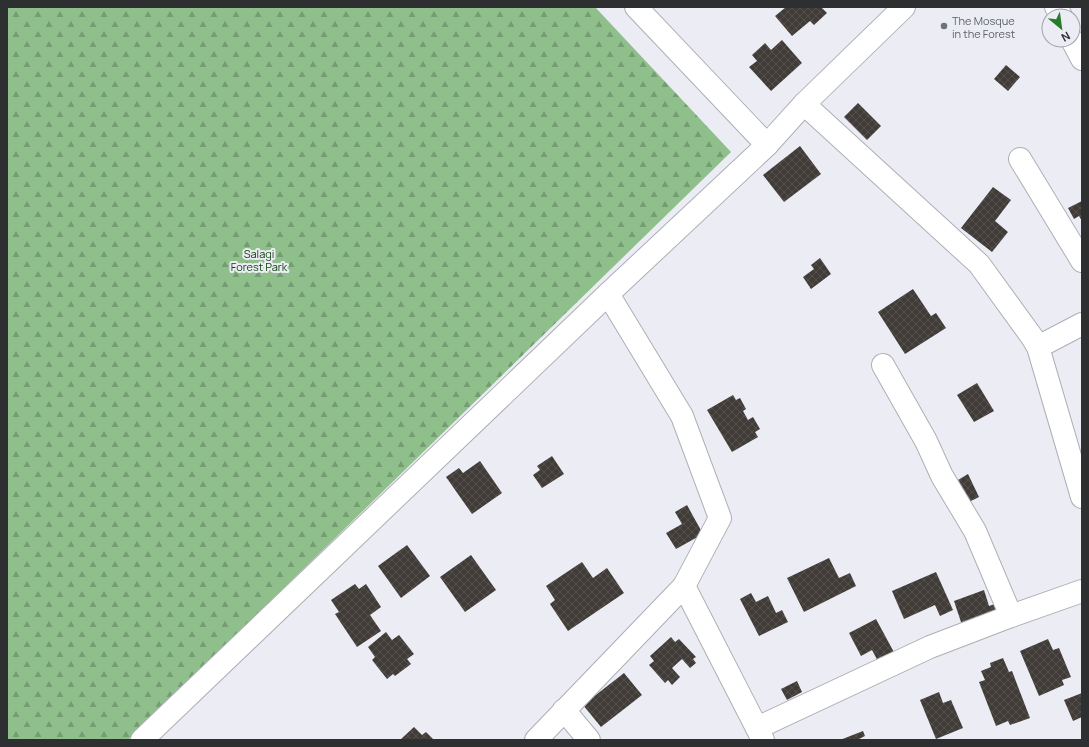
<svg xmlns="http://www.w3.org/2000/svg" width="1089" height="747" viewBox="0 0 1089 747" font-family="Manrope,sans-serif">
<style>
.forest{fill:url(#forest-firs)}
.building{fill:url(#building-cross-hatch)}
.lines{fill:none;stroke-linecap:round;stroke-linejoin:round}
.minor-casing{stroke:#aeafb6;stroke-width:24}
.minor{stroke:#fff;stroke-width:22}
.worship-dot{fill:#6b7280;stroke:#ececf4;stroke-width:1.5}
.labels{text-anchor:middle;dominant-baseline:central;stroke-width:4;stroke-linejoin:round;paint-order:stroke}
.worship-label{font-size:11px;fill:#5b616d;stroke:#ececf4;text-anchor:start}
.park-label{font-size:11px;fill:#124412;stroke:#ececf4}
</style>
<defs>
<pattern id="forest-firs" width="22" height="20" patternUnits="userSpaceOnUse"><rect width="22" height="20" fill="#8fc08c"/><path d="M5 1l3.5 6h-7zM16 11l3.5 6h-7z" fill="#759c73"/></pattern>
<pattern id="building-cross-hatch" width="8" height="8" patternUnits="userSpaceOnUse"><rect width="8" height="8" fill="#413c38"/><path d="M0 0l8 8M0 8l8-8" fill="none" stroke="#54504d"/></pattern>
</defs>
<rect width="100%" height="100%" fill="#ececf4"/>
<!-- forest -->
<polygon class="forest" points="7,7 595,7 731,152 128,740 7,740"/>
<!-- building -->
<g class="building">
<polygon points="786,7 821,7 827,13 814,25 810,21 792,36 775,16"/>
<polygon points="782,40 802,63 771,91 749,67 757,61 752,55 765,43 771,50"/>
<polygon points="1006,65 1020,77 1008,91 994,79"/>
<polygon points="858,103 881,126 867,140 844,117"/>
<polygon points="800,146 821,174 784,202 763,175"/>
<polygon points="993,187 1011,200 995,221 1008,232 992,252 961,228"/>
<polygon points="1082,201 1082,221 1079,216 1074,219 1068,208"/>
<polygon points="820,258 831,274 811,289 803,277 814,269 811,265"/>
<polygon points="913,289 931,316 936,313 946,328 905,354 878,312"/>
<polygon points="977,383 994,411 974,422 957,395"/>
<polygon points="733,395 736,400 740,398 746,409 743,411 748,420 753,417 760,429 755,432 758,437 732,452 707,410"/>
<polygon points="552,456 564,474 542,488 533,475 540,470 537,466"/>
<polygon points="480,461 502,493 472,514 446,477 459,468 463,473"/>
<polygon points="968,474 979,497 969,502 958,480"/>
<polygon points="687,505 703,534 676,549 666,533 682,524 675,512"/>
<polygon points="407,545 430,576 401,598 378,566"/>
<polygon points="471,555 496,590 465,612 440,577"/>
<polygon points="829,558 839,578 850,573 856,586 804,612 787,578"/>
<polygon points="582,562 593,578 607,568 624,593 568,631 550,604 555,600 546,586"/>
<polygon points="936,572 953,610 940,616 935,605 904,619 892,591"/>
<polygon points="355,584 359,589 366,584 381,607 370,615 381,631 357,647 335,614 339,612 331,600"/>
<polygon points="984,590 989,606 995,604 999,611 962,625 954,601"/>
<polygon points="751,593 756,602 768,596 776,613 782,610 788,622 759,636 740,599"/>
<polygon points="876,619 896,656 880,665 872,650 861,656 849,633"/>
<polygon points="386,632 392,640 399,635 414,654 407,659 411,664 395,676 393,674 387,679 372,660 375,657 368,647"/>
<polygon points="671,637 675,642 679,639 696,657 693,659 696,663 690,668 682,659 672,668 680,677 672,685 668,680 665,683 649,665 654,661 650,656"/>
<polygon points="1048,639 1053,650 1059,648 1071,677 1062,680 1064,685 1039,696 1020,651"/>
<polygon points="1003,658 1009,672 1012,671 1030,718 1010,725 1008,721 996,726 979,682 985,680 981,671 991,667 990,663"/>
<polygon points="624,673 642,695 601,727 583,705"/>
<polygon points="797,681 802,692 787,700 781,689"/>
<polygon points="939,692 943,703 951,700 963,728 936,739 920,700"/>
<polygon points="1082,693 1082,717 1073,721 1064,700"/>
<polygon points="414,727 422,735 426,732 434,740 400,740"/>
<polygon points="863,731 865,736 859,739 860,740 840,740"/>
</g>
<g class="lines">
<!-- minor casing -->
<g class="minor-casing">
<g id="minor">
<polyline points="636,7 767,145"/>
<polyline points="1056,7 1061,16"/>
<polyline points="1072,40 1082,59"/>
<polyline points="804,104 979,264 1032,337 1038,347 1082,497"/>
<polyline points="1020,159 1082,261"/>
<polyline points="1038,347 1082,324"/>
<polyline points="883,365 926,441 942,476 975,531 1011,616"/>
<polyline points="684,586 763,740"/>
<polyline points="564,710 589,740"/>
<polyline points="757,728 930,647 1011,616 1082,591"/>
<polyline points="142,740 608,294 767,145 804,104 904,7"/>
<polyline points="536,740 684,586 720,518 682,416 608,294"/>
</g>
</g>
<!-- minor -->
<use href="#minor" class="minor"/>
</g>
<!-- markers -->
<circle class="worship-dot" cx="944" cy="26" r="4"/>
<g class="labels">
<!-- worship labels -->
<g class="worship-label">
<text x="952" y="20">The Mosque<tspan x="952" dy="13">in the Forest</tspan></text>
</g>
<!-- park labels -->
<g class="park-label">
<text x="259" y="253">Salagi<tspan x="259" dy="13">Forest Park</tspan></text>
</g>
</g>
<!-- border -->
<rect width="1089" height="747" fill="none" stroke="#2e2f31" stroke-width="16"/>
<!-- north arrow -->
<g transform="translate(1061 28) rotate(151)"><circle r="19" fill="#ececf4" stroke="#a0a0a6"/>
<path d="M0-3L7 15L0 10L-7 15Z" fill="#257d2c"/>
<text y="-6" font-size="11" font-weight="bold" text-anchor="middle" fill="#2e2f31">N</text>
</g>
</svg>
